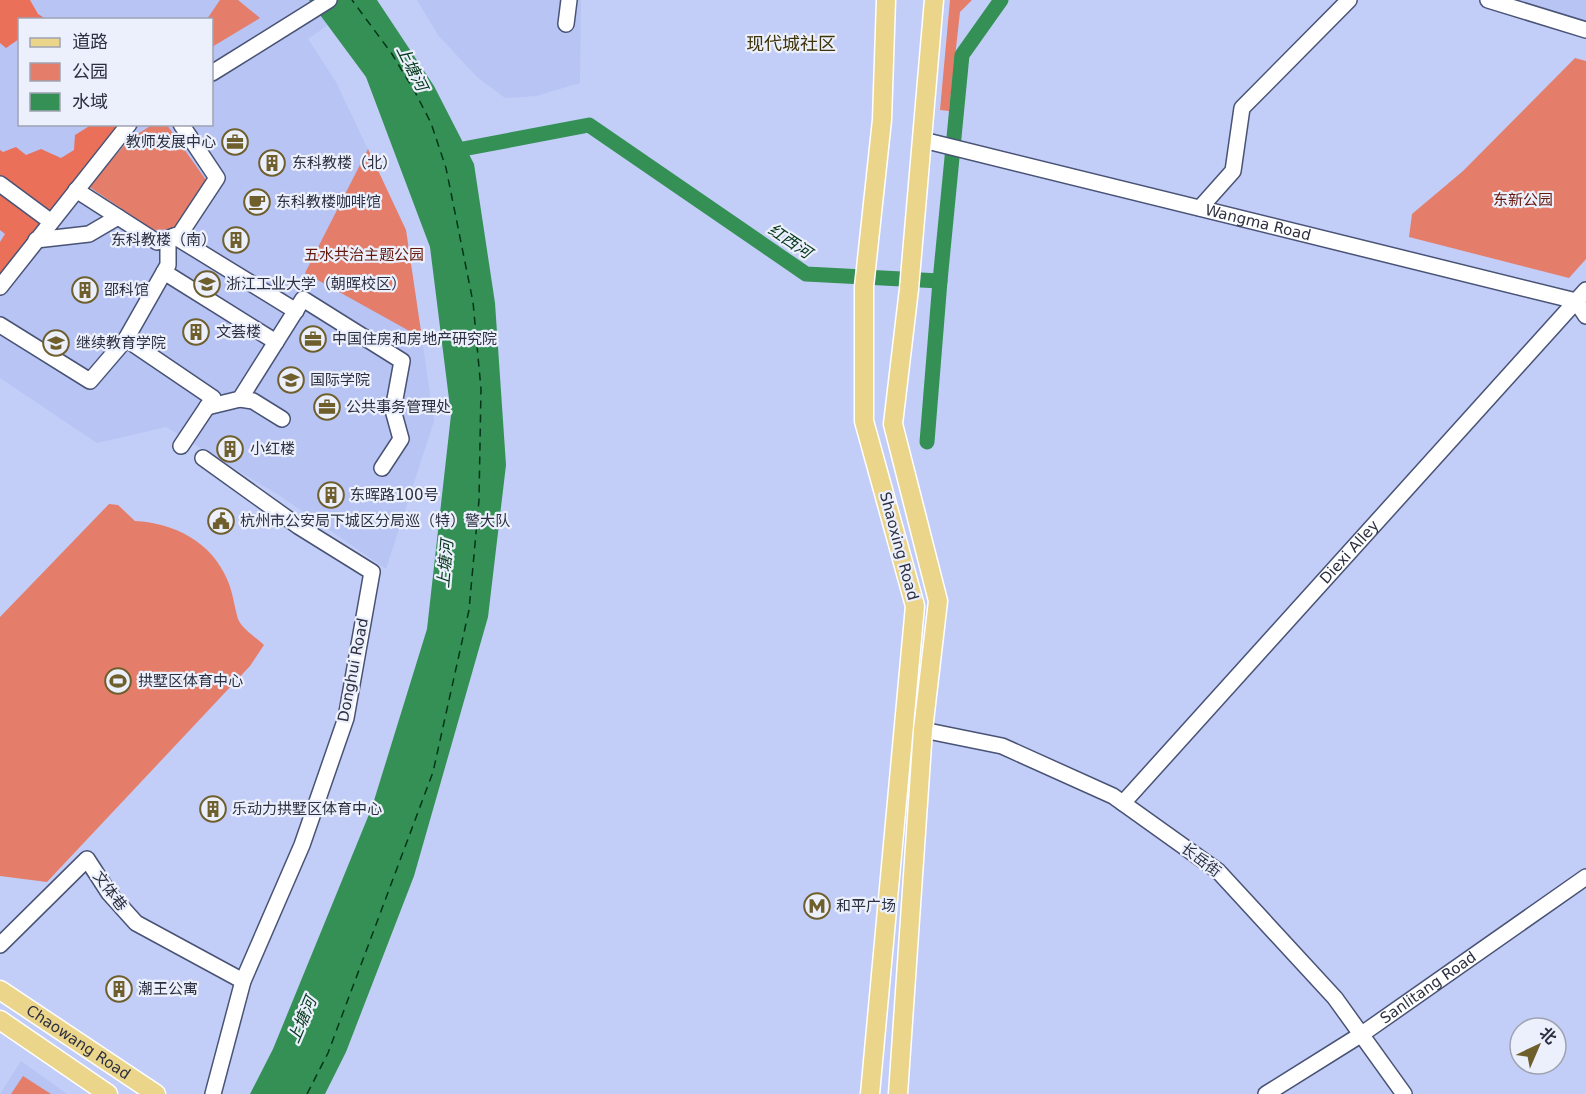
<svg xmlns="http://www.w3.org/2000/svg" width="1586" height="1094" viewBox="0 0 1586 1094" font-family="'DejaVu Sans','Noto Sans SC',sans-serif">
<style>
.built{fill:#b7c4f4;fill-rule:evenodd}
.green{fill:#e47e6a}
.forest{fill:#eb705a}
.water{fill:#349055}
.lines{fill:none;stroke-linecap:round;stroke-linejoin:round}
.canal{stroke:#349055;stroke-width:15}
.ferry{stroke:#023518;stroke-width:1.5;stroke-dasharray:8 6;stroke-linecap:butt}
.minor-casing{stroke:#495375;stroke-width:18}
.major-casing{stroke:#fff;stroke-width:21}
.minor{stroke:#fff;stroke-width:15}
.major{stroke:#ebd58b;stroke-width:18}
.labels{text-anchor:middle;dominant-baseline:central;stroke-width:4.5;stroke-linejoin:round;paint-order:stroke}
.poi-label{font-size:15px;fill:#2c3040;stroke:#ecf0fc;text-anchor:start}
.park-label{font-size:15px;fill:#64170a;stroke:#ecf0fc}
.street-label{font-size:15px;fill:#2c3040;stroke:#ecf0fc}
.water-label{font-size:16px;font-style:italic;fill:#023518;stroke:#ecf0fc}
.quarter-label{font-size:18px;fill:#40340a;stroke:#ecf0fc}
</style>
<rect width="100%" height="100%" fill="#c2cef7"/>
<!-- built -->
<g class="built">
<path d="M0,0H364L308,39L336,82L406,230L434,421L386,569L280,496L166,427L97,443L0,378ZM20,20H212V124H20Z"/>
<polygon points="417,0 581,0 580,83 536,96 505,98 476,76 438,35"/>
<polygon points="1517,0 1586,0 1586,21"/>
<polygon points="21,1061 67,1094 0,1094"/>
</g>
<!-- green -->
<g class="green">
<polygon points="220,0 238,0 260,18 212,47 212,20 207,19"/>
<polygon points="950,0 972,0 960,12 949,111 940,110"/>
<polygon points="1575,58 1586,61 1586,259 1569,278 1409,237 1412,214 1463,171"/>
<polygon points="152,125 167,125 206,180 175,229 153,230 88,186 131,138"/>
<polygon points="368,149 406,230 422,338 305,273"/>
<path d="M109,504L118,505L135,521C175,523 211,542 227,579C233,592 234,606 238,619C242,629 257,638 264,645L250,666L47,882L0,876V617Z"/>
<polygon points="23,1076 51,1094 11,1094"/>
</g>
<!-- forest -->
<g class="forest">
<polygon points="0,0 30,0 38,14 46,19 20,20 19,39 6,48 0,43"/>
<polygon points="91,125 129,125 0,287 0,242 5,234 0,230 0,150 3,152 16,147 26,155 41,149 61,158 74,150 75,135"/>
</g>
<!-- water -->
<polygon class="water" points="309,0 377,0 434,86 474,164 495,303 506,465 488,617 414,876 346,1052 325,1094 250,1094 273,1049 372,807 427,629 451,415 430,247 366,77"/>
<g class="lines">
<!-- canal -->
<g class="canal">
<polyline points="447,152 589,125 806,274 940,281 962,55 1001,0"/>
<polyline points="927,442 940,281"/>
</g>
<!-- ferry -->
<polyline class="ferry" points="307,1094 328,1053 433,772 469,610 479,500 481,389 473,302 446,168 431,123 415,92 392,54 352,0"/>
<!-- minor casing -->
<g class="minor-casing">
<g id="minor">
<polyline points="1488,0 1586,30"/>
<polyline points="566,24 569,0"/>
<polyline points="212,73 329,0"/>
<path id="s1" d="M923,140L1576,301L1586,316"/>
<polyline points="0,184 50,221"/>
<polyline points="76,190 157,242 180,234 217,178 181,124"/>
<polyline points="1200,208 1233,171 1242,108 1349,0"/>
<polyline points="174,236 296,311"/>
<polyline points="168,239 168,265 126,339 213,398 181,446"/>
<polyline points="36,240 89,234 118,217"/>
<polyline points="164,272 276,342"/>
<polyline points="0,287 129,124"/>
<polyline points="0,325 90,381 126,339"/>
<polyline points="240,399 253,401 282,419"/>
<polyline points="207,407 240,399 303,299 402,361 393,410 401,439 382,468"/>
<polyline points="203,458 298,526 372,572 346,718 302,845 243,981 213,1094"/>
<polyline points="923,730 1002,746 1113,796 1218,871 1335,998 1404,1094"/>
<path id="s2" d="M1123,803L1586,290"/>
<polyline points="0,945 87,859 109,893 136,923 243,981"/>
<path id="s3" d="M1266,1094L1362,1034L1586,877"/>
</g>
</g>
<!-- major casing -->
<g class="major-casing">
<g id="major">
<path id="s4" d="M0,990L156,1094"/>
<polyline points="0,1020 108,1094"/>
<polyline points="870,1094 915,606 864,421 864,287 882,120 886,0"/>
<polyline points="898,1094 923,730 938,601 893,424 909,289 934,0"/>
</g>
</g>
<!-- minor -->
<use href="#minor" class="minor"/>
<!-- major -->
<use href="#major" class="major"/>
</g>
<!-- icons -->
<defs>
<g id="office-ring" transform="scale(1.35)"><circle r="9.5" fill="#ecf0fc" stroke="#6f5f2c" stroke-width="1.5"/><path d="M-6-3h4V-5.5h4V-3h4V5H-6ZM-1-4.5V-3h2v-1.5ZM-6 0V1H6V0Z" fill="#6f5f2c"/></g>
<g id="building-ring" transform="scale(1.35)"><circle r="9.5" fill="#ecf0fc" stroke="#6f5f2c" stroke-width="1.5"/><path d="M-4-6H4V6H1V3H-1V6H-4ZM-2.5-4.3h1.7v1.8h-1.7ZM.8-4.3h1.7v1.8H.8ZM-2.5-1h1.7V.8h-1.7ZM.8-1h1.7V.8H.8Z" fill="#6f5f2c"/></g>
<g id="cafe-ring" transform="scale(1.35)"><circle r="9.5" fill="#ecf0fc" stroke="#6f5f2c" stroke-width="1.5"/><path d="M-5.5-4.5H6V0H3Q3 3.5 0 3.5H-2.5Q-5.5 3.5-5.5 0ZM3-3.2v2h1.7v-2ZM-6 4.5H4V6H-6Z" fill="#6f5f2c"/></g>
<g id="university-ring" transform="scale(1.35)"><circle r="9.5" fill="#ecf0fc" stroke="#6f5f2c" stroke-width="1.5"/><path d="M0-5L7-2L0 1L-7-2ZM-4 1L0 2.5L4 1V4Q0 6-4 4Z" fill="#6f5f2c"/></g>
<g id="civic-ring" transform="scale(1.35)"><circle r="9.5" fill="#ecf0fc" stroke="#6f5f2c" stroke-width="1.5"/><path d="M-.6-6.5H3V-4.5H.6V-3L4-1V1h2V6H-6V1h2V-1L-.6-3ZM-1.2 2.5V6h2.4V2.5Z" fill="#6f5f2c"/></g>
<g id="stadium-ring" transform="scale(1.35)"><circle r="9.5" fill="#ecf0fc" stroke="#6f5f2c" stroke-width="1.5"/><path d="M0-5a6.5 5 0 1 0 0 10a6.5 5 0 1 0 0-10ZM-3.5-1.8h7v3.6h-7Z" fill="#6f5f2c"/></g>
<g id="metro-ring" transform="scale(1.35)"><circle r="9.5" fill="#ecf0fc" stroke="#6f5f2c" stroke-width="1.5"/><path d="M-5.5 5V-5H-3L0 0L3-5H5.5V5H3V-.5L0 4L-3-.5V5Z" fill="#6f5f2c"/></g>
</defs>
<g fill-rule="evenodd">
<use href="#office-ring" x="235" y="142"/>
<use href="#building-ring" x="272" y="163"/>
<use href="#cafe-ring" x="257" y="202"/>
<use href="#building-ring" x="236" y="240"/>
<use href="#university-ring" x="207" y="284"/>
<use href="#building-ring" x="85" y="290"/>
<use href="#building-ring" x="196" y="332"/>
<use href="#office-ring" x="313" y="339"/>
<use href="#university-ring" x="56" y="343"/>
<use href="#university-ring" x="291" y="380"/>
<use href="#office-ring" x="327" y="407"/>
<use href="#building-ring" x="230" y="449"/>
<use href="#building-ring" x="331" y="495"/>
<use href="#civic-ring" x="221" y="521"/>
<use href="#stadium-ring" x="118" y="681"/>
<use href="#building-ring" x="213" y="809"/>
<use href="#metro-ring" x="817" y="906"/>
<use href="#building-ring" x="119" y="989"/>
</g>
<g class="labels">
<!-- poi labels -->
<g class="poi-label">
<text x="216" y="142" text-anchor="end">教师发展中心</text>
<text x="292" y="163">东科教楼（北）</text>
<text x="276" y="202">东科教楼咖啡馆</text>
<text x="216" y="240" text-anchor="end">东科教楼（南）</text>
<text x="226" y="284">浙江工业大学（朝晖校区）</text>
<text x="104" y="290">邵科馆</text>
<text x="216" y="332">文荟楼</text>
<text x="332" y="339">中国住房和房地产研究院</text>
<text x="76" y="343">继续教育学院</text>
<text x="310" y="380">国际学院</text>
<text x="346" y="407">公共事务管理处</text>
<text x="250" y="449">小红楼</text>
<text x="350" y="495">东晖路100号</text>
<text x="240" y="521">杭州市公安局下城区分局巡（特）警大队</text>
<text x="138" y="681">拱墅区体育中心</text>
<text x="232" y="809">乐动力拱墅区体育中心</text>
<text x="836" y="906">和平广场</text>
<text x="138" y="989">潮王公寓</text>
</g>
<!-- park labels -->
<g class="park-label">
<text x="1523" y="200">东新公园</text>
<text x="364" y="255">五水共治主题公园</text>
</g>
<!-- street labels -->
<g class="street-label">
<text stroke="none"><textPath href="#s1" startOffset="345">Wangma Road</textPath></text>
<text transform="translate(899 546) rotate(75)">Shaoxing Road</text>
<text stroke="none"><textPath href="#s2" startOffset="338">Diexi Alley</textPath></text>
<text transform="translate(353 670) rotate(-79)">Donghui Road</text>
<text transform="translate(1201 860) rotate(37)">长岳街</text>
<text transform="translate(110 891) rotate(53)">文体巷</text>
<text stroke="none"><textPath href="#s3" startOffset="194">Sanlitang Road</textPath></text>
<text stroke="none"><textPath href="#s4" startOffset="94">Chaowang Road</textPath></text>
</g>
<!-- water labels -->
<g class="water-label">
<text transform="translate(412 68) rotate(63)">上塘河</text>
<text transform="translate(790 241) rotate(34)">红西河</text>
<text transform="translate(445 564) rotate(-85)">上塘河</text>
<text transform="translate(302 1020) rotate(-67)">上塘河</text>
</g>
<!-- quarter labels -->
<g class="quarter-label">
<text x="791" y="43">现代城社区</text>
</g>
</g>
<!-- legend -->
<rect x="18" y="18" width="195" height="108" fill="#ecf0fc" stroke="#9fa3b1" stroke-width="1.5"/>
<rect x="30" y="38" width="30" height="9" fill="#ebd58b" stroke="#9fa3b1" stroke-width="1.5"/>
<text x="72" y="48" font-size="18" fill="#2c3040">道路</text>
<rect x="30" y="63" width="30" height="18" fill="#e47e6a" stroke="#9fa3b1" stroke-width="1.5"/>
<text x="72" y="78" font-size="18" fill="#2c3040">公园</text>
<rect x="30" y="93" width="30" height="18" fill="#349055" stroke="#9fa3b1" stroke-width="1.5"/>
<text x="72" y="108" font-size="18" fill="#2c3040">水域</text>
<!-- north arrow -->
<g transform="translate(1538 1046) rotate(44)"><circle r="28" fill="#ecf0fc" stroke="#9fa3b1" stroke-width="1.5"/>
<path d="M0-4.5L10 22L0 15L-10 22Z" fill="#6f5f2c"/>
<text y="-9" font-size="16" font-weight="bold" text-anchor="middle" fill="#2c3040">北</text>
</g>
</svg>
